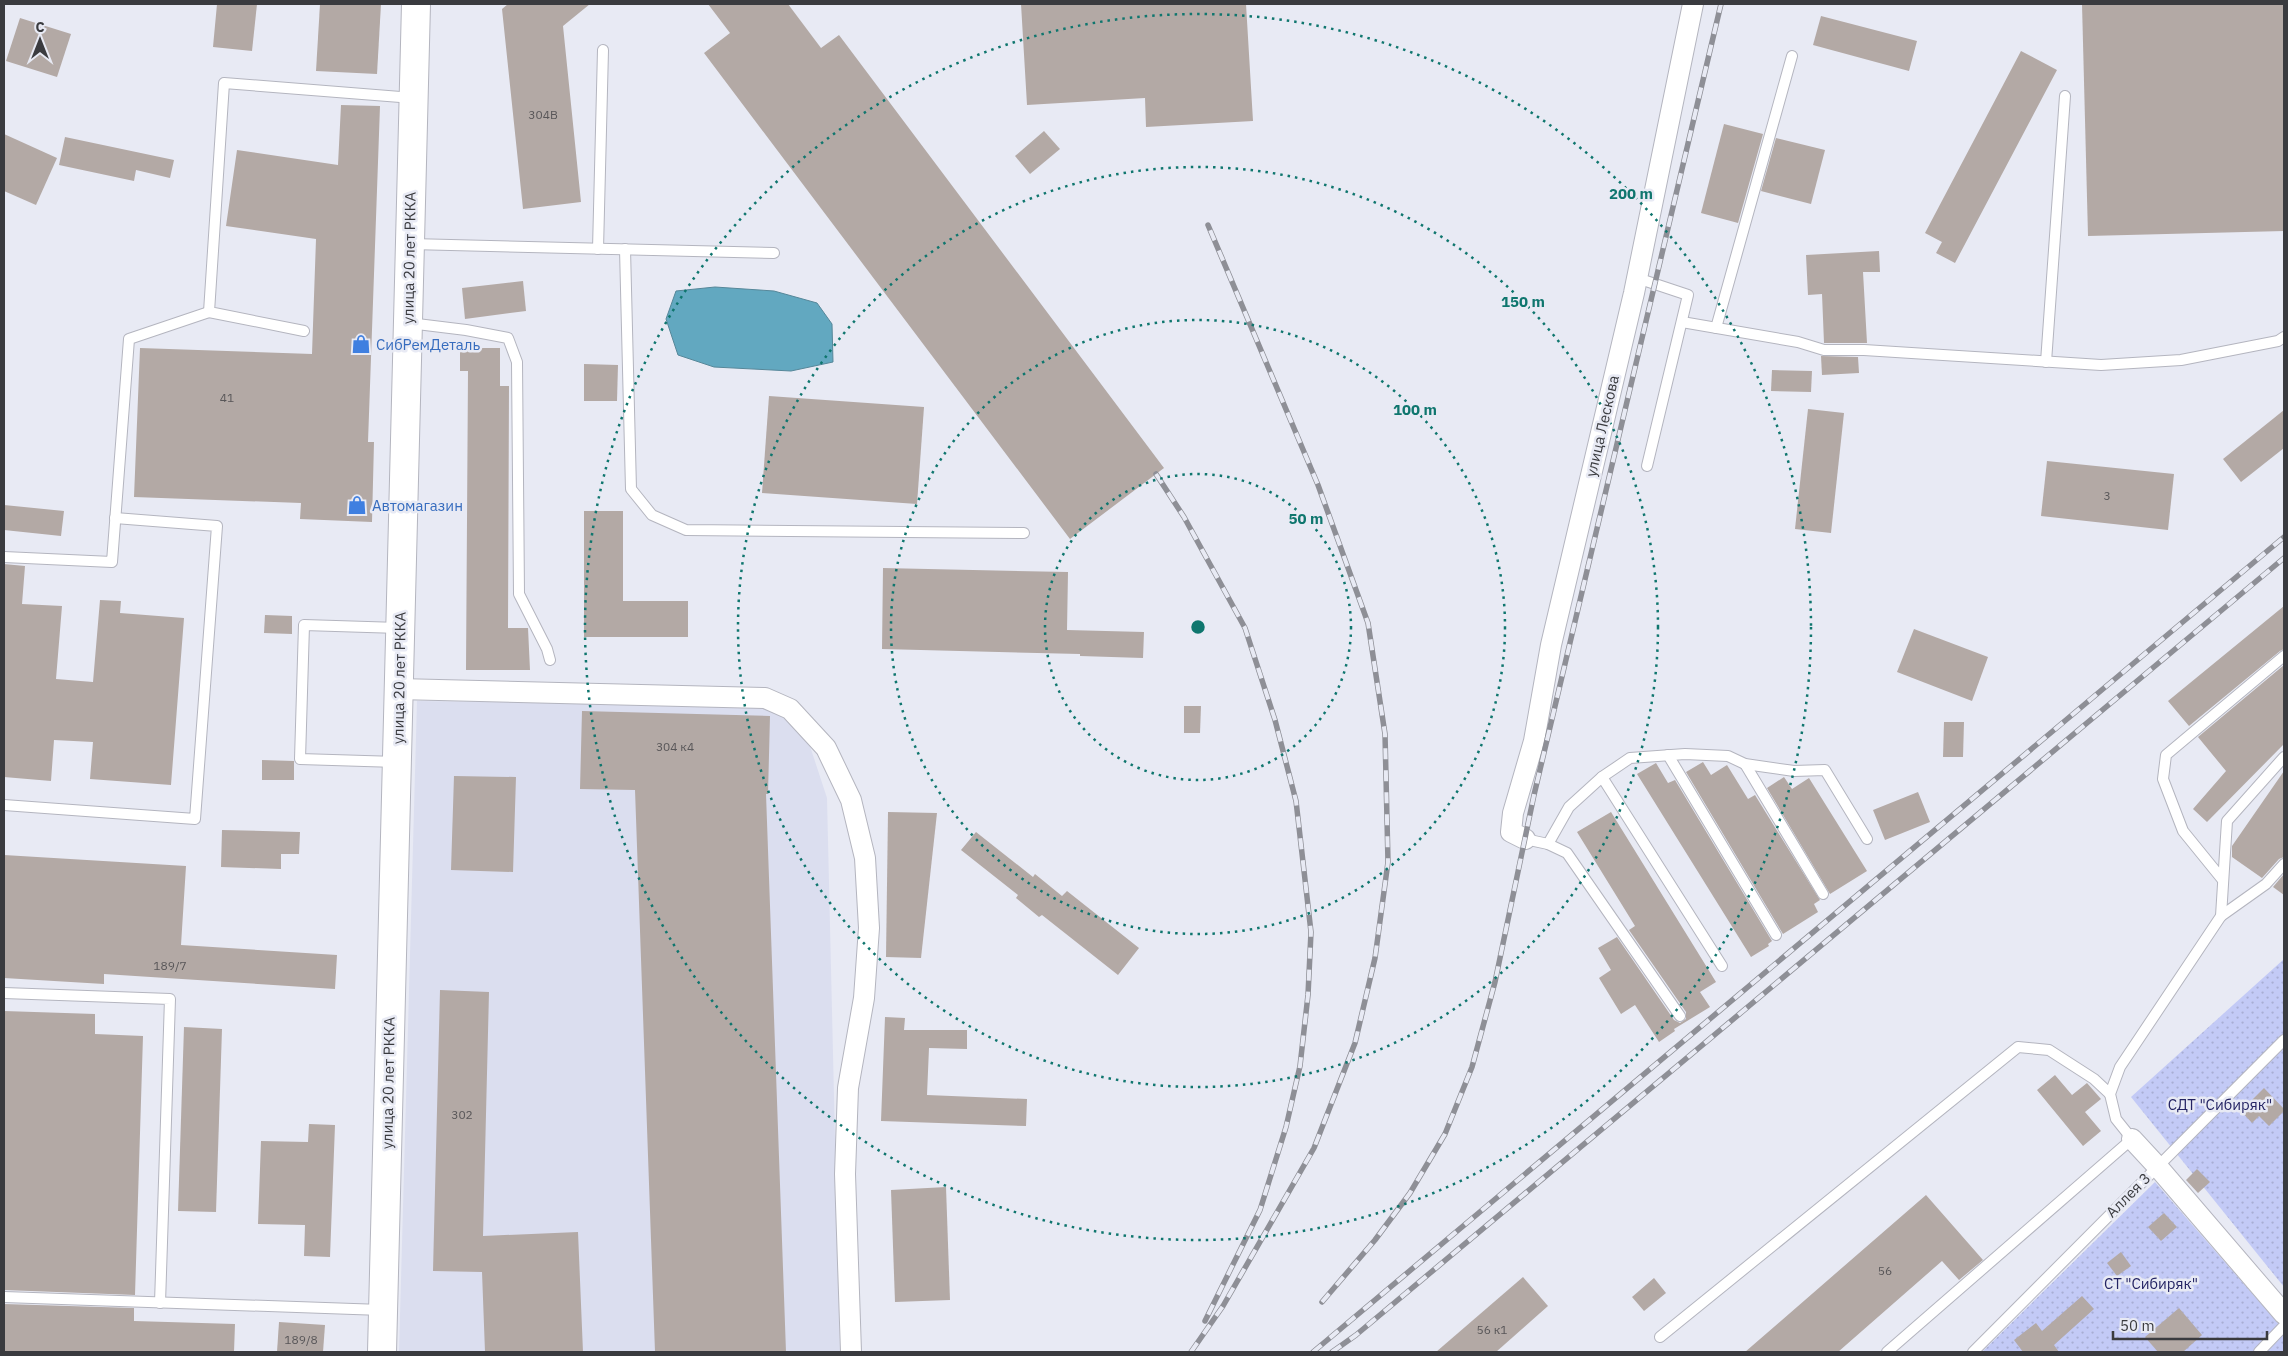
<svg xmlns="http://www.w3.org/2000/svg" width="2288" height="1356" viewBox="0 0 2288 1356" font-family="'IBM Plex Sans',sans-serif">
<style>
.built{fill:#dbdeef}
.grass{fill:url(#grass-dots)}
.water{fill:#62a8c0;stroke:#568799}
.building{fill:#b3a9a5}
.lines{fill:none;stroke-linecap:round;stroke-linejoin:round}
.lane-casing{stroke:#b4b5bf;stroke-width:12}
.street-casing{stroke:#b4b5bf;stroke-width:22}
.secondary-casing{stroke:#b4b5bf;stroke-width:30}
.lane{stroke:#fff;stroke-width:10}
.street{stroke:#fff;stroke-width:20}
.secondary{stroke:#fff;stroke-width:28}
.rail-casing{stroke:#8e8f96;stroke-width:5.5}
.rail{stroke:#e8eaf4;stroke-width:4;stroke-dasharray:11;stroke-linecap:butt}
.ring{fill:none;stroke:#0f766e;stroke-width:2.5;stroke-dasharray:2.5 5}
.labels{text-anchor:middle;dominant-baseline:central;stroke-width:5;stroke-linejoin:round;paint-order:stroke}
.number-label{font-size:12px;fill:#585658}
.street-label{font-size:15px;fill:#3a3b3f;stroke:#e8eaf4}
.shop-label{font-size:15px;fill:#366cbe;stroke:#e8eaf4;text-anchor:start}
.park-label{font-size:15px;fill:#242464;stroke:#e8eaf4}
.centre{fill:#0f766e;stroke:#e8eaf4;stroke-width:2.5}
.ring-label{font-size:15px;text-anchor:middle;font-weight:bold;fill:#0f766e;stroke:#e8eaf4;stroke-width:5;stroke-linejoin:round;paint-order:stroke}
</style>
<defs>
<pattern id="grass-dots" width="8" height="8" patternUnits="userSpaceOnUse" patternTransform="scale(1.25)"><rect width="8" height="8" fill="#c3caf6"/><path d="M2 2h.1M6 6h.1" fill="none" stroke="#a8aed4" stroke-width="1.8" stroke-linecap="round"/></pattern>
</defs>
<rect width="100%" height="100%" fill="#e8eaf4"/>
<!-- built -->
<polygon class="built" points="417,701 759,705 782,712 808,740 827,798 840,1352 399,1352"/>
<!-- grass -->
<g class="grass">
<polygon points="2284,959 2284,1287 2131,1097"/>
<polygon points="2155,1182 2284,1330 2284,1352 1982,1352"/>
</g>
<!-- water -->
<polygon class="water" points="715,287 774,291 817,303 832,324 833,362 791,371 714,367 678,355 666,319 676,291"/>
<!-- building -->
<g class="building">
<polygon points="217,4 257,4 252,51 213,47"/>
<polygon points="320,4 381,4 377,74 316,71"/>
<polygon points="508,4 590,4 563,26 581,202 523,209 502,9"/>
<polygon points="708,4 788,4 821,48 839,35 1164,468 1070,539 704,53 730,33"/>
<polygon points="1021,4 1246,4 1253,121 1146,127 1145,98 1027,105"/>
<polygon points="2082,4 2284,4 2284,231 2088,236"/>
<polygon points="1821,16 1917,41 1909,71 1813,45"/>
<polygon points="20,18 71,34 57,77 6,61"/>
<polygon points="2021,51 2057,70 1955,263 1936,253 1942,242 1925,233"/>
<polygon points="341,105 380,106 368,442 374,442 372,522 300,519 301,503 134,497 140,348 312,354 316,239 226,226 237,150 338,165"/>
<polygon points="1724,124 1763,134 1738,223 1701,213"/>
<polygon points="1044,131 1060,149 1030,174 1015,156"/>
<polygon points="4,134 57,158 36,205 4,191"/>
<polygon points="65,137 174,160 170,178 136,170 134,181 59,165"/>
<polygon points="1776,138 1825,150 1811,204 1761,191"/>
<polygon points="1879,251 1880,272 1863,272 1867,343 1824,343 1822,294 1808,295 1806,255"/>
<polygon points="523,281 526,311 465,319 462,288"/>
<polygon points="460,348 500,348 500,386 509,386 508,628 528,628 530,670 466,670 468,371 460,371"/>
<polygon points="1821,356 1858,357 1859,373 1822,375"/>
<polygon points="584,364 618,365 617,401 584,401"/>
<polygon points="1772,370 1812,371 1811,392 1771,391"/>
<polygon points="769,396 924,407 917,504 762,493"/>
<polygon points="1808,409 1844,413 1831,533 1795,529"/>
<polygon points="2284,410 2284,448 2241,482 2223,459"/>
<polygon points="2047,461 2174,474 2168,530 2041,516"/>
<polygon points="4,505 64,511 61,536 4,530"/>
<polygon points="584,511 623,511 623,601 688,601 688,637 584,637"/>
<polygon points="4,564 25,566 22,604 62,606 56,679 93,682 100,600 121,601 120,613 184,618 171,785 90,779 93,742 54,740 51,781 4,777"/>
<polygon points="883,568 1068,572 1067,630 1144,632 1143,658 1080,656 1080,654 882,649"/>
<polygon points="2284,606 2284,649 2280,651 2189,726 2168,701"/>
<polygon points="265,615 292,616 292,634 264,633"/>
<polygon points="1914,629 1988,657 1972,701 1897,672"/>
<polygon points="2284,665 2284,744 2207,822 2193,809 2226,771 2198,737"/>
<polygon points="1184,706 1201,706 1200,733 1184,733"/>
<polygon points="582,711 770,716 768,794 766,794 786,1352 655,1352 635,790 580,789"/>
<polygon points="1944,722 1964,722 1963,757 1943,757"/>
<polygon points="262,760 294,761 294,780 262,780"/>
<polygon points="1703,762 1711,775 1727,765 1748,799 1755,795 1820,900 1814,904 1818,912 1783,934 1686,772"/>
<polygon points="1656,763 1668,783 1675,780 1772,941 1768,944 1769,946 1751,957 1637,774"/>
<polygon points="2284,771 2284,857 2279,859 2262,878 2232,857 2232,846"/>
<polygon points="454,776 516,777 513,872 451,870"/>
<polygon points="1784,777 1792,789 1809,778 1867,871 1830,894 1767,788"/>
<polygon points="1918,792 1930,822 1885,840 1873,810"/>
<polygon points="888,812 937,813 921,958 886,957"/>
<polygon points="1611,812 1716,982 1700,992 1710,1007 1674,1029 1675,1031 1659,1042 1635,1005 1621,1014 1599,978 1611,970 1598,948 1617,937 1674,1020 1680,1023 1686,1019 1686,1012 1629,930 1635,926 1577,832"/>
<polygon points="222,830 300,832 299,854 281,854 281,869 221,867"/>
<polygon points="976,832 1033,877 1035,874 1062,896 1067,891 1139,948 1118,975 1042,915 1039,917 1016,898 1018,895 961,850"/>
<polygon points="4,855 186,866 181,945 337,955 335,989 104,974 104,984 4,978"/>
<polygon points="2284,874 2284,895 2273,887"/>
<polygon points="440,990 489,992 483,1236 578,1232 583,1352 485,1352 482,1272 433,1271"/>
<polygon points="4,1011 95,1014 95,1034 143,1036 135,1295 4,1290"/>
<polygon points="885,1017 905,1018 904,1030 967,1030 967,1049 929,1048 927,1095 1027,1099 1026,1126 881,1121"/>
<polygon points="184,1027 222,1029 216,1212 178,1211"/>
<polygon points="2055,1075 2072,1095 2087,1083 2101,1099 2085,1112 2101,1131 2083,1146 2037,1090"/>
<polygon points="2264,1088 2284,1109 2284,1111 2269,1126 2259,1116 2252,1123 2241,1111"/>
<polygon points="309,1124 335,1125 330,1257 304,1256 305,1225 258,1224 261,1141 308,1142"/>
<polygon points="2197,1169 2210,1182 2198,1193 2186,1180"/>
<polygon points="946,1187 950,1300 895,1302 891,1190"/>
<polygon points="1926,1195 1983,1260 1959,1280 1942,1261 1838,1352 1745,1352"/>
<polygon points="2164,1213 2177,1227 2161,1241 2148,1227"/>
<polygon points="2121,1252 2131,1266 2117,1276 2107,1263"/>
<polygon points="1523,1277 1548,1306 1496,1352 1436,1352"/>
<polygon points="1654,1278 1666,1293 1644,1311 1632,1297"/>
<polygon points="2082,1296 2094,1309 2054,1345 2059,1352 2023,1352 2014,1340 2036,1323 2042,1331"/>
<polygon points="4,1304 134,1308 134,1321 235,1324 234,1352 4,1352"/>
<polygon points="2179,1308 2202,1335 2183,1352 2158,1352 2145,1337"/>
<polygon points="279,1322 325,1325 323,1352 277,1352"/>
</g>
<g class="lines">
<!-- lane casing -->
<g class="lane-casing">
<g id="lane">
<polyline points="411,244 774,253"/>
<polyline points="598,249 603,50"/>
<polyline points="625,249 631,489 652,515 686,530 1024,533"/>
<polyline points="1637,278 1688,295 1647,466"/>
<polyline points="1682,322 1798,342 1824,350 1864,350 2101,365 2181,360 2278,341 2284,337"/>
<polyline points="409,323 466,330 508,338 517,362 519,594 547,649 550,660"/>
<polyline points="1716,328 1792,56"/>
<polyline points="304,331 209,312 224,83 413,98"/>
<polyline points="2046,362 2065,96"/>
<polyline points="4,557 112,562 129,339 209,312"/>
<polyline points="1668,755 1776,935"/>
<polyline points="397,762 300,759 304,625 399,628"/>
<polyline points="1745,764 1823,894"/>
<polyline points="1602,777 1722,966"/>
<polyline points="4,805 195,819 217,526 115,518"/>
<polyline points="1525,839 1548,844 1567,853 1680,1016"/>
<polyline points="1548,844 1569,807 1602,777 1630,758 1685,754 1728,756 1745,764 1794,771 1825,770 1867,839"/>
<polyline points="2222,879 2183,831 2163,779 2166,755 2284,656"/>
<polyline points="2221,916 2266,884 2284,864"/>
<polyline points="4,993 170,999 160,1303"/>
<polyline points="4,1297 382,1310"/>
<polyline points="1660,1337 2018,1047 2049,1050 2094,1079 2110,1094"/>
<polyline points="1887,1352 2132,1139 2116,1119 2110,1094 2120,1067 2221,916 2227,821 2284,757"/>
<polyline points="1973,1352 2284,1040"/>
<polyline points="2259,1352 2284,1326"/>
</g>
</g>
<!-- street casing -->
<g class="street-casing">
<g id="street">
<polyline points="398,689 765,698 790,709 826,748 851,800 865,858 869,928 864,998 848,1088 845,1174 851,1352"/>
<polyline points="1525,839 1511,832 1513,813 1534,741 1551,645 1634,293 1693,4"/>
<polyline points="2132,1139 2157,1166 2284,1314"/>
</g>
</g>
<!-- secondary casing -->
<g class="secondary-casing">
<polyline id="secondary" points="382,1352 416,4"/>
</g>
<!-- lane -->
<use href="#lane" class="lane"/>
<!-- street -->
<use href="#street" class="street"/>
<!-- secondary -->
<use href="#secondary" class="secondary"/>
<!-- rail casing -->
<g class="rail-casing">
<g id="rail">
<polyline points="1156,474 1184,517 1245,628 1275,720 1296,801 1311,932 1308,995 1300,1066 1286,1127 1260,1210 1205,1321"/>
<polyline points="1322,1302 1375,1240 1410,1193 1445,1134 1472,1067 1495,982 1534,795 1721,4"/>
<polyline points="1191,1352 1223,1306 1314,1148 1355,1043 1375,958 1388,862 1385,734 1368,623 1318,485 1208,225"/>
<polyline points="1313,1352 2284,537"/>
<polyline points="1332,1352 1356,1335 2284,558"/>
</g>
</g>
<!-- rail -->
<use href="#rail" class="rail"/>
</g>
<!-- distance rings -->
<g class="ring">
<circle cx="1198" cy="627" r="153"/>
<circle cx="1198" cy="627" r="307"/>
<circle cx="1198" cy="627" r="460"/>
<circle cx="1198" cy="627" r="613"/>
</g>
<!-- icons -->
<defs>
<g id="shop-bare" transform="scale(1.5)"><path d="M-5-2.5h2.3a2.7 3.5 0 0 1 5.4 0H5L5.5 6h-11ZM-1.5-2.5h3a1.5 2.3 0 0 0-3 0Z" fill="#3f7fe0" stroke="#e8eaf4" stroke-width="2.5" paint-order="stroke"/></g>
</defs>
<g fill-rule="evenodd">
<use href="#shop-bare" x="361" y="344"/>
<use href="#shop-bare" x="357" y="505"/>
</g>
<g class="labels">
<!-- number labels -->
<g class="number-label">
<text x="543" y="114">304В</text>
<text x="227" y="397">41</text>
<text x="2107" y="495">3</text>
<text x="675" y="746">304 к4</text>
<text x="170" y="965">189/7</text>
<text x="462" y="1114">302</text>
<text x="1885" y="1270">56</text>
<text x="1492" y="1329">56 к1</text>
<text x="301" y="1339">189/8</text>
</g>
<!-- street labels -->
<g class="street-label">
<text transform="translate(409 258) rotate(-89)">улица 20 лет РККА</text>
<text transform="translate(1602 426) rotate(-77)">улица Лескова</text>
<text transform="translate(399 678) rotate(-89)">улица 20 лет РККА</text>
<text transform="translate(388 1083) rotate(-89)">улица 20 лет РККА</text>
<text transform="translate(2128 1195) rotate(-45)">Аллея 3</text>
</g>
<!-- shop labels -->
<g class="shop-label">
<text x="376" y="344">СибРемДеталь</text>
<text x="372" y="505">Автомагазин</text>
</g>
<!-- park labels -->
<g class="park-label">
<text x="2220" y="1104">СДТ "Сибиряк"</text>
<text x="2151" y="1283">СТ "Сибиряк"</text>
</g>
</g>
<circle cx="1198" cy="627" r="8" class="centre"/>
<g class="ring-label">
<text x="1631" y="199">200 m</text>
<text x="1523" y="307">150 m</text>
<text x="1415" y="415">100 m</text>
<text x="1306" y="524">50 m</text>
</g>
<!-- border -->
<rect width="2288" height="1356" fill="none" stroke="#3a3b3f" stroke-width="10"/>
<!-- north arrow -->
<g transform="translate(40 40)" stroke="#e8eaf4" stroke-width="4" paint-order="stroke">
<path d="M0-4L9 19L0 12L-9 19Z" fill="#3a3b3f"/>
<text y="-8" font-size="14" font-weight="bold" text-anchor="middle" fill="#3a3b3f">С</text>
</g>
<!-- scale -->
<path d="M2113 1331v8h154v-8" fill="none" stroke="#3a3b3f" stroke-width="2.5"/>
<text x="2120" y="1331" font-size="15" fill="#3a3b3f" stroke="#e8eaf4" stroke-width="4" paint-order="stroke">50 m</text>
</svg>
